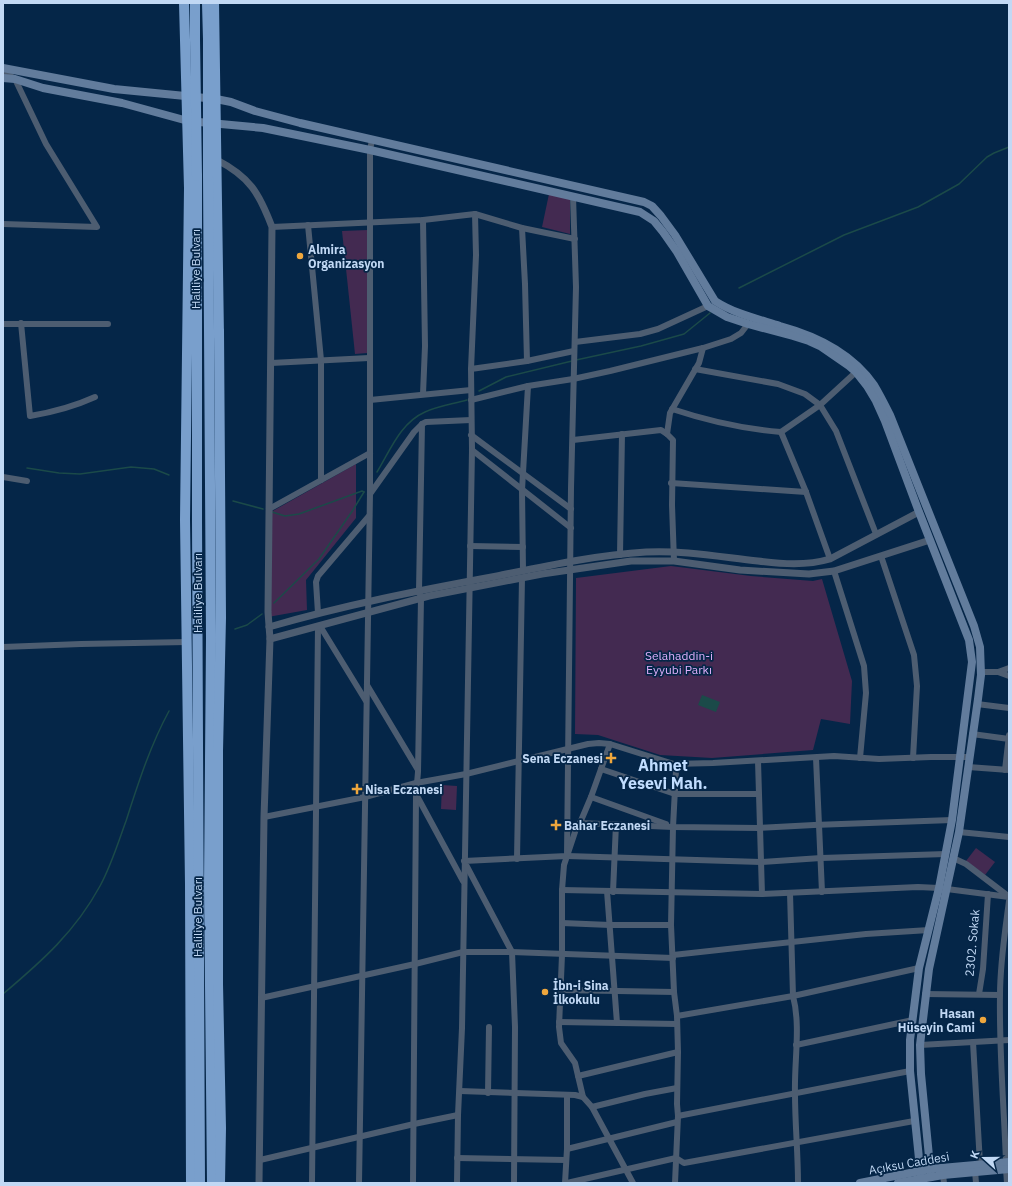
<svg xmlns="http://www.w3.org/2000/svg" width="1012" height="1186" viewBox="0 0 1012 1186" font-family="'IBM Plex Sans',sans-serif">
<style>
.green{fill:#432a51}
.water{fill:#1b4a49}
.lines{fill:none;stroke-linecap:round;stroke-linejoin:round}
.stream{stroke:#1b4a49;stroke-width:1.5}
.minor{stroke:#4d5d71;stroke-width:6}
.tertiary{stroke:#4d5d71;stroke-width:7}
.secondary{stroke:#627c9c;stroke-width:8}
.trunk{stroke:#799fcc;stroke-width:10}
.trunk-bridge{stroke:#799fcc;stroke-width:10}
.poi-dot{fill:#efa73d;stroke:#052648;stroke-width:1.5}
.labels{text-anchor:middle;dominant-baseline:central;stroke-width:3.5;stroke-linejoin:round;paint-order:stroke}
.poi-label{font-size:12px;font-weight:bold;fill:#c1d8f4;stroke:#052648;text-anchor:start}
.street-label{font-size:12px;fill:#c1d8f4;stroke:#052648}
.park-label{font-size:12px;fill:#dfaffa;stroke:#052648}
.district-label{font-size:16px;font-weight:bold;fill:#c1ddff;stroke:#052648}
</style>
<rect width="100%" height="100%" fill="#052648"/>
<!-- green -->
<g class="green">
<polygon points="549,194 570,199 570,234 542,227"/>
<polygon points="368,230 367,353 355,354 342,231"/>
<polygon points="356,464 356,518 306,580 307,610 268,617 271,512"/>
<polygon points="671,566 751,576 813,581 822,579 852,681 850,724 821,719 813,750 712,758 660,755 598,735 575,734 576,578"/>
<polygon points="442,785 457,786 456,810 441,809"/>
<polygon points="976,848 995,862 985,875 966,861"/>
</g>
<!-- water -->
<polygon class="water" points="702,695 720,702 716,712 698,705"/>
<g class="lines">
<!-- stream -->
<g class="stream">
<polyline points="739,288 844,235 918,207 959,184 987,157 994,153 1009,147"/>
<polyline points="576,360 641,346 684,334 710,313"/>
<polyline points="479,391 506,377 572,361"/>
<polyline points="27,468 59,473 80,474 131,467 154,469 169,475"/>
<path d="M377,472C390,451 400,423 425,412C438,406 453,404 467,400"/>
<polyline points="233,501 263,509"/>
<polyline points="272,512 285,516 299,514 362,491 364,492"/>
<polyline points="274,603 319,559 353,510 364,492"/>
<polyline points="235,629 247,625 262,614"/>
<path d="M3,994C42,961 75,932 100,886C111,866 118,843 126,821C138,784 150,746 169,711"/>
</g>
<!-- minor -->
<g class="minor">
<polyline points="3,71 15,79 46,144 97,227 3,224"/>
<polyline points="573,196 576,287 571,488 567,856 564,865 562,890 562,955 559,1027 561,1043 575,1063 583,1097"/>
<polyline points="423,220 425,346 423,394"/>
<polyline points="308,225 321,360 321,480"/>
<polyline points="272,227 423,220 475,214 522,228 575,239"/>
<polyline points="522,228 525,284 527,361"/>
<path d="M21,323L30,416C54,412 73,407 95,397"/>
<polyline points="3,324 108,324"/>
<polyline points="575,342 640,334 658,329 708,306"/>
<polyline points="271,363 369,358"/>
<polyline points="471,369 527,361 574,351"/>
<polyline points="695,369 778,384 805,394 820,405 836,431 876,534"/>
<polyline points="370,400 471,390"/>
<polyline points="471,400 528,386 573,379 610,371 703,348 731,339 741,333 748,324"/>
<path d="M672,409C708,421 744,429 781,432L820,405L856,372"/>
<polyline points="781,432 806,492 830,559"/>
<polyline points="667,434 670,413 699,363 703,348"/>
<polyline points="471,435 571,509"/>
<polyline points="573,440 661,430 667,434 673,440 672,505 674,561"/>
<polyline points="472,450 571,528"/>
<polyline points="3,477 27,481"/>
<polyline points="671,483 806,492"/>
<polyline points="370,494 414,432 422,424 426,422 471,420"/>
<polyline points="269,509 370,453"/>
<polyline points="470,546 523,547"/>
<polyline points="620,555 622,434"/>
<polyline points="881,556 914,655 917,686 913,758"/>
<polyline points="523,570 522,490 528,386"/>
<polyline points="834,571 864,666 866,693 860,758"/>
<polyline points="318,613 316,582 318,576 369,516"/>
<polyline points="320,626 366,701"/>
<polyline points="3,647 81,644 187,642"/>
<polyline points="981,672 998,672 1009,668"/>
<polyline points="998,672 1009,676"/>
<polyline points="367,685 418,770"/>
<polyline points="977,704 1009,708"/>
<polyline points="972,734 1009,739"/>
<polyline points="816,758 822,892"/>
<polyline points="758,761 762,894"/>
<polyline points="674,764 676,770 673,827 671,925 674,992 677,1016 678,1052 677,1104 678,1116 675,1183"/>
<polyline points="968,767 1009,770"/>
<polyline points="601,769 675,794 758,794"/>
<polyline points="1005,770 1009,735"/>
<polyline points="417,796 463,881"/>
<polyline points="591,797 666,824"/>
<polyline points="264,817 365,797 416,783 466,774 588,744 599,743 610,744 674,764 713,763 834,756 879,759 931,757 969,757"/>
<polyline points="580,823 673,827 759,828 814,825 952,820"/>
<polyline points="959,832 1009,837"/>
<polyline points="567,856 761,862 821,858 946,854"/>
<polyline points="953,858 966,864 1008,896"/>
<polyline points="517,859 522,578"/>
<polyline points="562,890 762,894 918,887 939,888 1009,897"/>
<polyline points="607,891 617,1023"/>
<polyline points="613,892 616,824"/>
<polyline points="562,923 610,925 671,925"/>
<polyline points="673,955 866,934 929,930"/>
<polyline points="561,990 674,992"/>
<polyline points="925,994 1000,995"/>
<polyline points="979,994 983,969 988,894"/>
<polyline points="261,998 415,964 463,952 512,952 673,958"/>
<polyline points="677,1016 793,996 790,893"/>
<polyline points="559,1022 677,1024"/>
<polyline points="973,1042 980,1164"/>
<polyline points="796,1045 913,1020"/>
<polyline points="920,1045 1009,1040"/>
<polyline points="578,1076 678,1052"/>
<polyline points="460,1091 575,1095 583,1097 592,1107 633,1183"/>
<polyline points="488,1093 489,1027"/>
<polyline points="592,1107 645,1094 677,1088"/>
<polyline points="678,1116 910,1071"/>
<polyline points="567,1149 677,1122"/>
<polyline points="457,1158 566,1160"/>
<polyline points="260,1160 414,1124 458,1115"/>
<path d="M1006,1162C1004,1107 999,1051 1000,995C1000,963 1005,932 1009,901"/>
<polyline points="1006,1169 1007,1183"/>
<polyline points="975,1171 976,1183"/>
<polyline points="943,1175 944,1183"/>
<polyline points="312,1183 318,626"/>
<polyline points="359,1183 370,494 370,150 372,140"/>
<polyline points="413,1183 416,795 418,772 421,598 419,591 422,424"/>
<polyline points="457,1183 458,1115 462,1028 472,450 471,369 476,255 475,214"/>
<polyline points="514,1183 515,1027 512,952 464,861 567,856 577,826 580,823 591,797 610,744"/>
<polyline points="565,1183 567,1149 567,1095"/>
<polyline points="567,1183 676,1158 684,1163 914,1121"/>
<path d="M798,1183C798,1153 795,1124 795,1094C794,1062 801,1026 793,996L919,968"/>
</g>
<!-- tertiary -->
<g class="tertiary">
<path d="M217,160C250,177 259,193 272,227L268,612L270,639L264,817L259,1183"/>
<path d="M269,627C344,605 421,590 497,576C546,566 596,555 646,552C683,550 721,557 758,561C782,564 806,566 830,559L919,512"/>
<polyline points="270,639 429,596 542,574 631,561 674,561 740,570 809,574 834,571 930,540"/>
</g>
<!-- secondary -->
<g class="secondary">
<path d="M3,68L114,89L216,99L231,102L255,111L300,123L644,202L652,206L661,216L675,235L715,301C735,314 758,319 780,326C817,336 852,353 874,385C880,395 885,405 890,415L974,626L980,647L981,675L978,699L959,832L929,969L920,1045L921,1074L931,1177"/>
<polyline points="3,78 15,79 43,88 122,103 188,121 263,128 370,150 640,212 654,221 663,232 677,252 708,306 727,317 748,324 793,336 809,341 820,346 849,366 856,372 867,386 876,401 885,421 919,512 969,640 972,662 952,820 939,888 919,968 910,1040 910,1071 921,1178"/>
<polyline points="860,1183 930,1169 1009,1162"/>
<polyline points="898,1183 943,1175 1009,1169"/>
</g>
<!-- trunk -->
<g class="trunk">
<polyline points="184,3 189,188 185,520 190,884 191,1183"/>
<polyline points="195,3 195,39"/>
<polyline points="207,3 208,39"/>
<polyline points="214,3 219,336"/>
<polyline points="197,176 197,521 200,1183"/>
<polyline points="208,176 211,638 209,886 212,1183"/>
<polyline points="219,331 221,618 218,751 218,984 221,1128 220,1183"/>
</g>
<!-- trunk-bridge -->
<g class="trunk-bridge">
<polyline points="195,39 197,176"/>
<polyline points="208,39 208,176"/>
</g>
</g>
<!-- markers -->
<g class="poi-dot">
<circle cx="300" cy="256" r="4"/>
<path d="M609 752h4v4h4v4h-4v4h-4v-4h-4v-4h4z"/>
<path d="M355 783h4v4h4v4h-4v4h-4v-4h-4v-4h4z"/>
<path d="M554 819h4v4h4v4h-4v4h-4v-4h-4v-4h4z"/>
<circle cx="545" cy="992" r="4"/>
<circle cx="983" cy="1020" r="4"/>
</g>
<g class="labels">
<!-- poi labels -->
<g class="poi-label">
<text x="308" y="249">Almira<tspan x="308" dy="14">Organizasyon</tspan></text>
<text x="603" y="758" text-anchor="end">Sena Eczanesi</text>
<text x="365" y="789">Nisa Eczanesi</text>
<text x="564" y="825">Bahar Eczanesi</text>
<text x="553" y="985">İbn-i Sina<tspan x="553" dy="14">İlkokulu</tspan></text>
<text x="975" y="1013" text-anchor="end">Hasan<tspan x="975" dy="14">Hüseyin Cami</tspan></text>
</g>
<!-- street labels -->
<g class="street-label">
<text transform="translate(195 269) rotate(-90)">Haliliye Bulvarı</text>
<text transform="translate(197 593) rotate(-90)">Haliliye Bulvarı</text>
<text transform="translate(197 917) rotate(-90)">Haliliye Bulvarı</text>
<text transform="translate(972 943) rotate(-85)">2302. Sokak</text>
<text transform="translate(909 1163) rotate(-10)">Açıksu Caddesi</text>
</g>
<!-- park labels -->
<g class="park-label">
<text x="679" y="655">Selahaddin-i<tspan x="679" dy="14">Eyyubi Parkı</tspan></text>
</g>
<!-- district labels -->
<g class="district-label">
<text x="663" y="765">Ahmet<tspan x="663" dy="18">Yesevi Mah.</tspan></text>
</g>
</g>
<!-- border -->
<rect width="1012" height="1186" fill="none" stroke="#c1d8f4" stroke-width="8"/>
<!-- north arrow -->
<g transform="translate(984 1158) rotate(291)" stroke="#052648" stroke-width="3" paint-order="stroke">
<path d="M0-3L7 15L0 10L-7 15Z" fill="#c1d8f4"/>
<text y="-6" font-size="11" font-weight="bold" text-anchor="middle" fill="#c1d8f4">K</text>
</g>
</svg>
